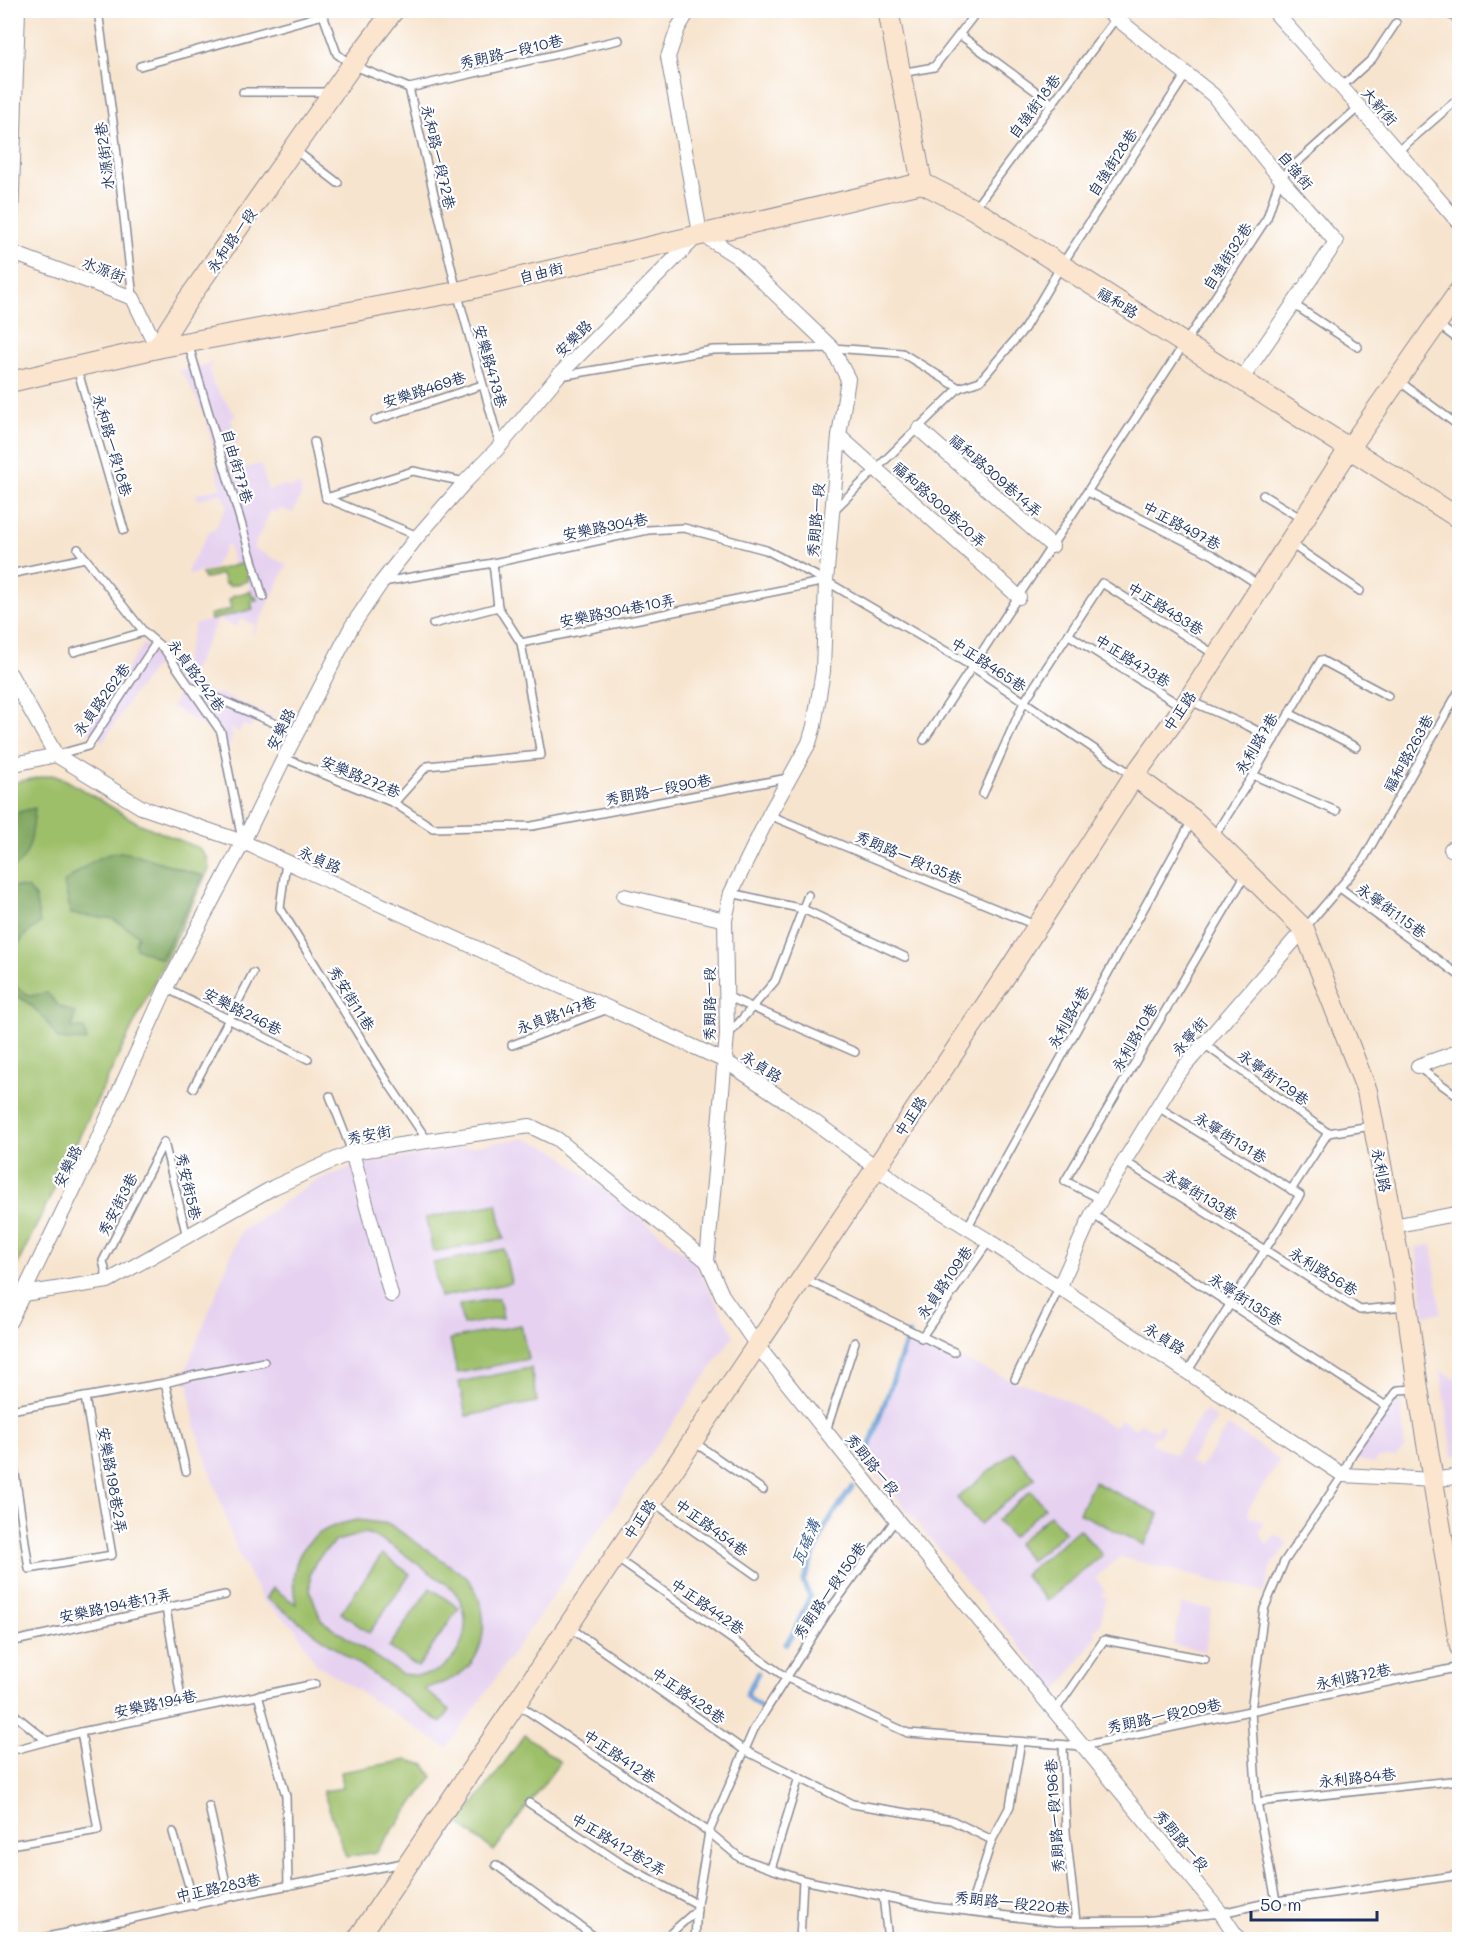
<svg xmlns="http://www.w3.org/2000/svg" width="1470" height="1950" viewBox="0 0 1470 1950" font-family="Mali,'LXGW WenKai TC',sans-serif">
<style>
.built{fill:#e6d2f0}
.green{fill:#9ebf69;stroke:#5c7764;stroke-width:1.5;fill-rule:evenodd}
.forest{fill:#7ea65d;stroke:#4c6a5e;stroke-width:1.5}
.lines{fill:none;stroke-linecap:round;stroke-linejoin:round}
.stream{stroke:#679fd5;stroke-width:5}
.lane-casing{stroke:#898a96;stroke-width:10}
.street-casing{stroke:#898a96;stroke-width:16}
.secondary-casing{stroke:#898a96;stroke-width:22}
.lane{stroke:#fff;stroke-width:7}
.street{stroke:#fff;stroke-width:14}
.secondary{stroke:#fce5cf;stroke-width:20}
.labels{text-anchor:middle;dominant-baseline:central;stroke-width:4.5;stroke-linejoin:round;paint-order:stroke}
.street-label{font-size:15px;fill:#1b2f5e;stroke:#fff}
.water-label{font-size:16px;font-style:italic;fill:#395c8e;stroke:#fff}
</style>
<rect width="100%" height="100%" fill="#fff"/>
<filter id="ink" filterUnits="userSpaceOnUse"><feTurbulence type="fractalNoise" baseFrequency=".0167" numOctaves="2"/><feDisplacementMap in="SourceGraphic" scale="12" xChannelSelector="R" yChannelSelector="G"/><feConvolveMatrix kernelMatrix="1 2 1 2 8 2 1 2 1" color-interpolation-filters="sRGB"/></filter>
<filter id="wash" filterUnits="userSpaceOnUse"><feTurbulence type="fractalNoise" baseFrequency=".008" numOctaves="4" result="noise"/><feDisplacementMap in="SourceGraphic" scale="24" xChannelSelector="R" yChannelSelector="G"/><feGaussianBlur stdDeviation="1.35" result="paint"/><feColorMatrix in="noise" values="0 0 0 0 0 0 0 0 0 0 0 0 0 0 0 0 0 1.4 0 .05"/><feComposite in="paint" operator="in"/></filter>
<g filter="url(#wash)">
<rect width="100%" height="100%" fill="#f7e4ce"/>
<!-- built -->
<g class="built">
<polygon points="213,363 209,369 213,384 236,416 231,418 238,443 225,446 231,471 261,464 268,490 286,485 287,488 300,485 302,493 293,513 280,508 278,513 271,510 253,548 287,565 253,635 251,634 255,625 241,619 236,627 218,619 188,681 215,695 217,692 274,718 270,726 254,719 250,728 243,725 239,732 231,728 230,732 233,734 227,755 231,773 223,775 219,737 172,706 182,689 165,669 158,666 152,669 139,689 137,688 103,742 86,728 144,644 155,651 159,646 182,669 195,624 253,609 246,562 234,566 228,543 213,569 189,575 188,569 210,530 214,530 227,507 223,493 198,500 196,494 221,487 215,465 218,464 205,416 187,379 178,371"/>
<polygon points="524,1138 553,1149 694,1261 734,1335 447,1748 315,1663 296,1629 263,1601 237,1551 195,1426 186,1370 240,1232 315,1181 362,1164"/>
<polygon points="1432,1245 1441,1313 1425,1315 1416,1247"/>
<polygon points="909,1337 1020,1384 1021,1382 1066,1400 1114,1427 1121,1419 1135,1429 1140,1423 1156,1431 1160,1424 1164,1426 1159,1437 1155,1436 1152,1443 1175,1455 1205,1410 1217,1419 1189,1462 1200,1468 1228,1426 1280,1460 1247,1511 1252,1519 1254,1517 1264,1524 1259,1532 1267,1545 1275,1534 1288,1544 1271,1566 1265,1590 1263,1592 1227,1581 1226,1584 1120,1557 1095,1578 1105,1591 1100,1595 1106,1597 1100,1625 1094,1630 1097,1635 1057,1691 865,1460"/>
<polygon points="1441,1371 1459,1380 1459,1455 1453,1456"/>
<polygon points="1397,1401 1400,1401 1405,1448 1395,1457 1378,1458 1373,1463 1354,1459"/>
<polygon points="1181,1604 1212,1609 1205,1651 1173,1645"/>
</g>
<!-- green -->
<g class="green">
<polygon points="247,562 250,575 247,576 248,581 229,586 228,583 225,584 222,574 204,579 202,574"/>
<polygon points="251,591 252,597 256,597 257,600 251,602 253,609 211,620 209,615 231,609 229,599 232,598 232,596"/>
<polygon points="52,775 66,780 138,823 199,848 207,858 209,869 11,1278 10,783"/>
<polygon points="497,1204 504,1239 433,1252 426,1218"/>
<polygon points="504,1249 511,1283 440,1297 433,1263"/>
<polygon points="499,1298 503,1318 463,1325 459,1305"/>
<polygon points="521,1325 528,1359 457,1373 450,1339"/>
<polygon points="531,1368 537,1402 466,1416 459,1382"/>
<polygon points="1013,1452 1035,1478 980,1524 957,1498"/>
<polygon points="1094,1482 1159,1514 1144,1545 1079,1513"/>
<polygon points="1031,1491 1045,1508 1012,1537 997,1520"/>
<polygon points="1050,1515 1065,1532 1031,1561 1017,1544"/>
<path d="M358,1520L389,1524L464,1575C488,1598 491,1645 466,1669C454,1680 439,1684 424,1689L450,1710L441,1723L266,1598L273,1588L296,1604C285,1555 311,1527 358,1520ZM365,1533C390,1541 410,1559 432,1574C439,1579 449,1584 454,1591C477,1618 463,1664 429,1674C420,1677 411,1675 401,1674L321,1620L310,1590V1574L316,1561L324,1552L336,1541Z"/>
<polygon points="1079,1529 1102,1555 1047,1601 1024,1575"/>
<polygon points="382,1554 410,1574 369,1633 341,1613"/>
<polygon points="430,1588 459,1608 418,1667 389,1647"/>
<polygon points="525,1735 560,1762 494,1851 459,1824"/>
<polygon points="407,1760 425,1765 433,1777 376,1852 346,1857 323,1791 343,1788 341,1772"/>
</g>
<!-- forest -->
<g class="forest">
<path d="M35,808C32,829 33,859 11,869V814Z"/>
<path d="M120,852L138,855L203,876L161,959L136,948L135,942L138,935L113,919L71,914L64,883C81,869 98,854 120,852Z"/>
<polygon points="14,887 28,888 35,897 40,923 25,935 11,954 11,888"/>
<path d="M11,984L30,996L47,993L59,1006L75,1013L72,1028H84L87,1041L58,1039C48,1022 30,999 11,994Z"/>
</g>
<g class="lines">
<!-- stream -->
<g class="stream">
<polyline points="865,1459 909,1334"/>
<polyline points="786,1644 794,1632 810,1596 803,1582 825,1527 852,1487"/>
<polyline points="758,1673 746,1695 762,1708"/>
</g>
</g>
</g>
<g filter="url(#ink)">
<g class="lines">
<!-- lane casing -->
<g class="lane-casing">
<g id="lane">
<polyline points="98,10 115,137 133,298"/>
<polyline points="1441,10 1460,20"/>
<polyline points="960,35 1053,104"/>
<polyline points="140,66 323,15 337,54 352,65 409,88"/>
<polyline points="901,73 934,67 978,10"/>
<polyline points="1341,87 1372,59 1396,23"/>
<polyline points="409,88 457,292 500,446"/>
<polyline points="409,88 619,40"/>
<polyline points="243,92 329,92"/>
<polyline points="295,150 338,183"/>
<polyline points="1398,151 1459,98"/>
<polyline points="974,209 1116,18"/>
<polyline points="1293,304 1358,347"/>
<polyline points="1437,324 1460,341"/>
<polyline points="188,343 263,597"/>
<polyline points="77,368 124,530"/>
<polyline points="560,376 713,350 832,348 902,353 959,388 980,381 1024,329 1061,266 1187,73"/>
<polyline points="1399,381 1460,427"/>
<polyline points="375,420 482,385"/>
<polyline points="314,442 326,498"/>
<polyline points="1088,492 1213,555 1259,585"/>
<polyline points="1263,495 1302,519"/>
<polyline points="326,498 413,471 465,482"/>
<polyline points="326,498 418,536"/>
<polyline points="833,511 959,388"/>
<polyline points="1291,544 1360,591"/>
<polyline points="78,549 144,632 164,649 221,732 242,840"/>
<polyline points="493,563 498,607"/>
<polyline points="10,574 85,558"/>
<polyline points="383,582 493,563 648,530 684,528 766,550 826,581 973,667 1131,774"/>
<polyline points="433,624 498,607 521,643 826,581"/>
<polyline points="1069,635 1181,706"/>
<polyline points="74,652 144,632"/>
<polyline points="191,687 297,733"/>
<polyline points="1190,701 1248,726 1274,740"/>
<polyline points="1289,713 1356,747"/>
<polyline points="924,740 1267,218 1280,178 1359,107"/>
<polyline points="56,755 88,746 156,643"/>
<polyline points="284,758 394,803 433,828 532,826 788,778"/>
<polyline points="1253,775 1336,811"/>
<polyline points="983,794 1024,702 1102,583 1214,654"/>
<polyline points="394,803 427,766 541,755 521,643"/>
<polyline points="769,815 1035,925"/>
<polyline points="1214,836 1253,775 1321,660 1388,696"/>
<polyline points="1451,849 1460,836"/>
<polyline points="286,862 280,908 389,1084 427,1140"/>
<polyline points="1340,888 1460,976"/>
<polyline points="731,893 803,909 905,957"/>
<polyline points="1305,928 1363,860 1460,689"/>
<polyline points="166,988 308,1059"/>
<polyline points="726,996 855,1052"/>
<polyline points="729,1034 775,981 808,895"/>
<polyline points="1204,1044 1328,1133"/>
<polyline points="512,1045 608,1009"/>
<polyline points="1418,1067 1460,1098"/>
<polyline points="193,1088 253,973"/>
<polyline points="330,1096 352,1152"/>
<polyline points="1158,1107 1300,1195 1187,1372"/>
<polyline points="164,1142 187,1237"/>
<polyline points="1124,1161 1360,1310 1405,1306"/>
<polyline points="1291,1190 1328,1133 1371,1126"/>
<polyline points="1101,1199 1065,1181 1246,874"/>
<polyline points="1092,1214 1386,1406 1398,1390 1416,1389"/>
<polyline points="967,1228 1192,821"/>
<polyline points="805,1279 954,1352"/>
<polyline points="108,1281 103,1261 164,1142"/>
<polyline points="921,1338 989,1241"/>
<polyline points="1015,1379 1059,1288"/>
<polyline points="165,1383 192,1376 264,1362"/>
<polyline points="10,1410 165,1383 186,1471"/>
<polyline points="826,1431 855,1342"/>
<polyline points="10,1440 29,1569 112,1555 85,1397"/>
<polyline points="694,1442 763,1490"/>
<polyline points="653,1502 756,1575"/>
<polyline points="616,1558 787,1678 908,1733 1082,1746 1460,1667"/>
<polyline points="166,1608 183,1710"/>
<polyline points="569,1627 744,1750 852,1804 951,1820 992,1840"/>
<polyline points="10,1642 225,1595"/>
<polyline points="258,1695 286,1796 288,1886"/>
<polyline points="519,1705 709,1832 740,1858 803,1880 934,1907 1057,1922 1143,1921 1221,1913 1276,1901 1460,1875"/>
<polyline points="10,1711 47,1741"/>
<polyline points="1055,1711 1104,1640 1205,1659"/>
<polyline points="1063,1745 1066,1832 1076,1922"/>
<polyline points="10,1751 81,1732 315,1684"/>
<polyline points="1257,1802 1460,1780"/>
<polyline points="529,1803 622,1864 697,1904"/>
<polyline points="209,1806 229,1897"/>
<polyline points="173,1832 195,1906"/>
<polyline points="10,1845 98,1830 81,1732"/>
<polyline points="496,1865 599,1940"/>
<polyline points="771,1869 799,1777"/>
<polyline points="883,1896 888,1940"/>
<polyline points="1276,1901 1257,1802 1251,1711 1264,1609 1284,1562 1343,1475 1352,1454 1386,1406"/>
<polyline points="969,1911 992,1840 1010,1806 1021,1742"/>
<polyline points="34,1940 229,1897 403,1863"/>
<polyline points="663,1940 697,1910"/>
<polyline points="695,1940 697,1904 709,1832 754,1729 826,1615 896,1519"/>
<polyline points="800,1940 803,1880"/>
</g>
</g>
<!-- street casing -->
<g class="street-casing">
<g id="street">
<polyline points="689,10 678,28 668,57 700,233 736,256 832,348 848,379 839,436 826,581 823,671 814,726 809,743 769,815 731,893 725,920 727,1035 707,1261 722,1295 756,1344 896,1519 1221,1913 1239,1940"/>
<polyline points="1106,10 1213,95 1280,178 1336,242 1241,380"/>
<polyline points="1273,10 1359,107 1460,224"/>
<polyline points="10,251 18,10"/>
<polyline points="10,252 133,298 157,348"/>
<polyline points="919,429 1052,546"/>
<polyline points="839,436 1019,597"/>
<polyline points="10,674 56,755 141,807 243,842 725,1061 789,1103 908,1191 989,1241 1343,1475 1433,1480 1460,1476"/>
<polyline points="10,765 56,755"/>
<polyline points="1451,849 1460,852"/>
<polyline points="624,896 725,920"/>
<polyline points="1418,1066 1460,1051"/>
<polyline points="352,1152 391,1295"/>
<polyline points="1393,1226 1460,1213"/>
<polyline points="1059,1288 1092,1214 1177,1075 1304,929"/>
<polyline points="23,1294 108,1281 274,1187 352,1152 530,1126 557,1139 707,1261"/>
<polyline points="10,1321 96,1143 166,988 243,842 284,758 352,626 381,583 418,536 465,482 500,446 558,376 696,237"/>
</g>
</g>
<!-- secondary casing -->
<g class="secondary-casing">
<g id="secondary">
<polyline points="888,10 922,183"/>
<polyline points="922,183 973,209 1460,519"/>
<polyline points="157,348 187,301 352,65 394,10"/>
<polyline points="10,382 157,348 457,292 922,183"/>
<polyline points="1134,776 1193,819 1304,929 1367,1091 1404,1285 1418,1388 1460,1647"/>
<polyline points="357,1940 1010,969 1134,776 1183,708 1349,449 1460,290"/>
</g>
</g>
<!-- lane -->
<use href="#lane" class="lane"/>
<!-- street -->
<use href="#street" class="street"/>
<!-- secondary -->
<use href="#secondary" class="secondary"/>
</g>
</g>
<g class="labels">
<!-- street labels -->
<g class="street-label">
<text transform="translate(511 51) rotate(-13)">秀朗路一段10巷</text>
<text transform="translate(1034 106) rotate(-53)">自強街18巷</text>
<text transform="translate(1380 106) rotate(49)">大新街</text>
<text transform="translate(104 156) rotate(-97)">水源街2巷</text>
<text transform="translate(439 157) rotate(77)">永和路一段72巷</text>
<text transform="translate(1112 162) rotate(-57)">自強街28巷</text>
<text transform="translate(1296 170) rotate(50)">自強街</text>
<text transform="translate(231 240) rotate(-55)">永和路一段</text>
<text transform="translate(1227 256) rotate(-57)">自強街32巷</text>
<text transform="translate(104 269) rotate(21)">水源街</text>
<text transform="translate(541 272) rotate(-14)">自由街</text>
<text transform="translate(1118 302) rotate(32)">福和路</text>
<text transform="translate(573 338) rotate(-45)">安樂路</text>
<text transform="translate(491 366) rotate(74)">安樂路473巷</text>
<text transform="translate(424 389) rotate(-18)">安樂路469巷</text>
<text transform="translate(113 445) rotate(74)">永和路一段18巷</text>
<text transform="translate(238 466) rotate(74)">自由街77巷</text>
<text transform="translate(996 475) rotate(41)">福和路309巷14弄</text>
<text transform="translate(940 504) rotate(42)">福和路309巷20弄</text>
<text transform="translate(815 520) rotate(-85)">秀朗路一段</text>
<text transform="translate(1182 525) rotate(28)">中正路497巷</text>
<text transform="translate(605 526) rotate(-11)">安樂路304巷</text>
<text transform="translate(1166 608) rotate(32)">中正路483巷</text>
<text transform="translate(617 610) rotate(-11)">安樂路304巷10弄</text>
<text transform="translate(1133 660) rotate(32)">中正路473巷</text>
<text transform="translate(989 664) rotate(33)">中正路465巷</text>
<text transform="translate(197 675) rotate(54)">永貞路242巷</text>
<text transform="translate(101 699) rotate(-54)">永貞路262巷</text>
<text transform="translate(1179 711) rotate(-55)">中正路</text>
<text transform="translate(280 729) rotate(-63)">安樂路</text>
<text transform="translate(1256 743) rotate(-59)">永利路7巷</text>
<text transform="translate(1408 753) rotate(-61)">福和路263巷</text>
<text transform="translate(361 776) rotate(23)">安樂路272巷</text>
<text transform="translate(658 789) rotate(-11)">秀朗路一段90巷</text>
<text transform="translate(909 857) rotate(23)">秀朗路一段135巷</text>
<text transform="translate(320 859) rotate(24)">永貞路</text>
<text transform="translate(1392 910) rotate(36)">永寧街115巷</text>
<text transform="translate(352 998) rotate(58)">秀安街11巷</text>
<text transform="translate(709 1004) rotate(-90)">秀朗路一段</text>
<text transform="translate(243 1011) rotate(27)">安樂路246巷</text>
<text transform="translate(556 1014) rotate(-20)">永貞路147巷</text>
<text transform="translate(1068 1017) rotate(-61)">永利路4巷</text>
<text transform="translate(1189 1036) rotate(-49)">永寧街</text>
<text transform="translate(1134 1037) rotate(-60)">永利路10巷</text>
<text transform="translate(762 1066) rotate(33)">永貞路</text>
<text transform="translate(1274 1077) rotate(36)">永寧街129巷</text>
<text transform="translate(910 1116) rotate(-56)">中正路</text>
<text transform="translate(369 1134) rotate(-11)">秀安街</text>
<text transform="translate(1231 1137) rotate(32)">永寧街131巷</text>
<text transform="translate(67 1166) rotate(-64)">安樂路</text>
<text transform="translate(1382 1170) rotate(79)">永利路</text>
<text transform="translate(189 1186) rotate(77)">秀安街5巷</text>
<text transform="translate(1201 1194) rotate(32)">永寧街133巷</text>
<text transform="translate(117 1204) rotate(-63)">秀安街3巷</text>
<text transform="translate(1324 1271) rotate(32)">永利路56巷</text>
<text transform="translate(944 1282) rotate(-55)">永貞路109巷</text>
<text transform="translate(1246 1299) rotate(33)">永寧街135巷</text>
<text transform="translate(1165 1338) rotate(33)">永貞路</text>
<text transform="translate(873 1464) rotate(51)">秀朗路一段</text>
<text transform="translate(113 1480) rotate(80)">安樂路198巷2弄</text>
<text transform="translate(639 1519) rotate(-56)">中正路</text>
<text transform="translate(712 1527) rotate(36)">中正路454巷</text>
<text transform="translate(829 1590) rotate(-55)">秀朗路一段150巷</text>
<text transform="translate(115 1605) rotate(-12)">安樂路194巷17弄</text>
<text transform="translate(708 1606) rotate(35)">中正路442巷</text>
<text transform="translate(1353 1676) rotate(-12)">永利路72巷</text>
<text transform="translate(689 1695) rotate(35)">中正路428巷</text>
<text transform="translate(155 1703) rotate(-12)">安樂路194巷</text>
<text transform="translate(1164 1715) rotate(-12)">秀朗路一段209巷</text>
<text transform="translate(620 1756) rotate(34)">中正路412巷</text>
<text transform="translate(1357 1777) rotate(-6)">永利路84巷</text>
<text transform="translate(1054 1816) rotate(-94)">秀朗路一段196巷</text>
<text transform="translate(1182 1840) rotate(50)">秀朗路一段</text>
<text transform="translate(619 1844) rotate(31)">中正路412巷2弄</text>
<text transform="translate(218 1887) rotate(-12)">中正路283巷</text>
<text transform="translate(1012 1902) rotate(6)">秀朗路一段220巷</text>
</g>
<!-- water labels -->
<g class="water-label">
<text transform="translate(805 1542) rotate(-67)">瓦磘溝</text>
</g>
</g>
<!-- margin -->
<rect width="1470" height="1950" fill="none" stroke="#fff" stroke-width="36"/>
<!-- scale -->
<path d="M1251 1911v9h126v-9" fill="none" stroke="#1b2f5e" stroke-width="3"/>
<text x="1260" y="1911" font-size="18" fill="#1b2f5e" stroke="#ffffff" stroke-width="4.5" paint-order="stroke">50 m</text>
</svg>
